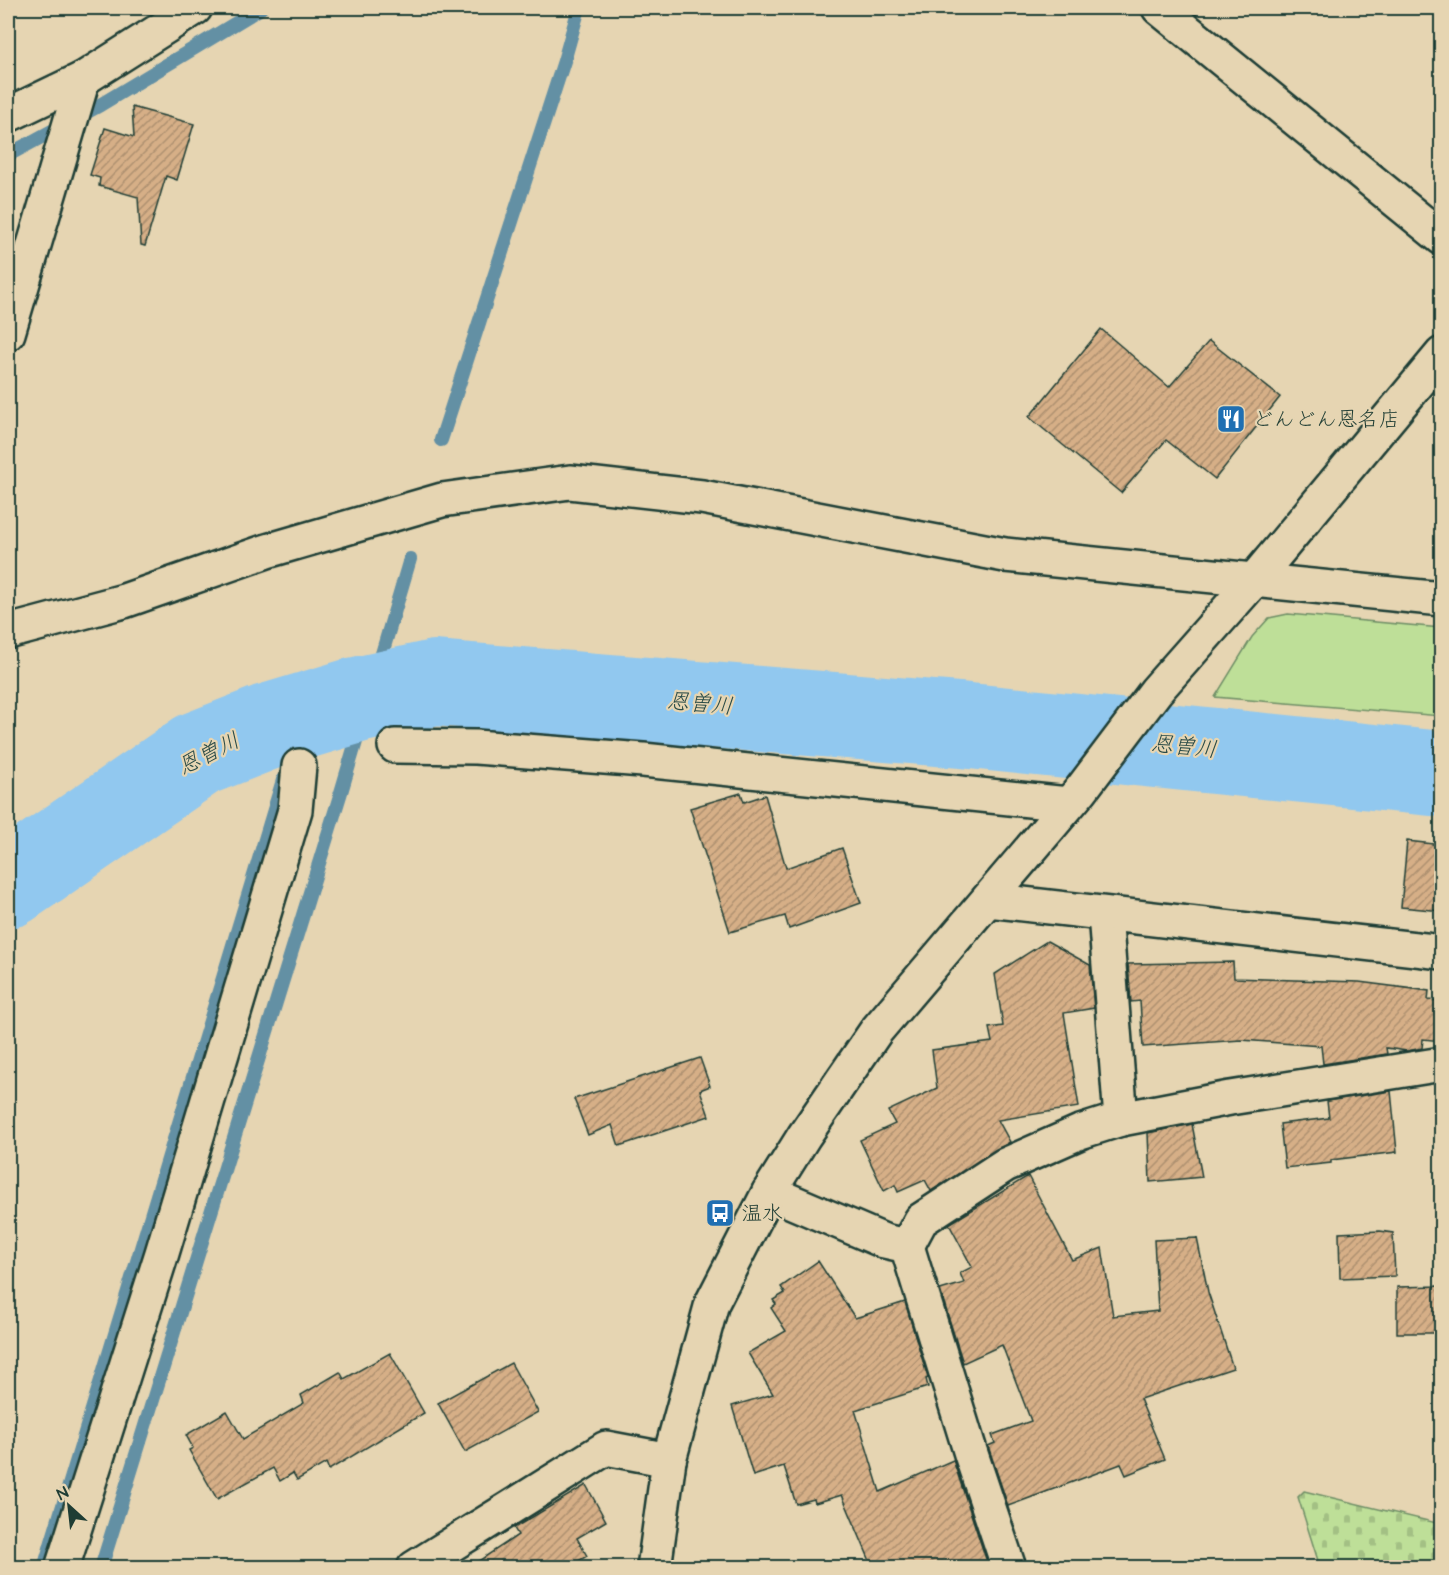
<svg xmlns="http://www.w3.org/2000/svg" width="1449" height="1575" viewBox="0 0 1449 1575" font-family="'Architects Daughter','Klee One',sans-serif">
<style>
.cemetery{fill:url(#cemetery-stones);stroke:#6e8e66;stroke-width:1.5}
.green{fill:#bedf98;stroke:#6e8e66;stroke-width:1.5}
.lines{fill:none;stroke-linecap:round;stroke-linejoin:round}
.stream{stroke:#6390a4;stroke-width:14}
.river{stroke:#91c8ef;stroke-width:86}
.building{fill:url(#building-hatch);stroke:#1f3d34;stroke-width:1.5}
.minor-casing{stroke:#1f3d34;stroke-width:38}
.tertiary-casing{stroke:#1f3d34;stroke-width:38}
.minor{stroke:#e6d5b2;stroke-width:33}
.tertiary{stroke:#e6d5b2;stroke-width:33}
.labels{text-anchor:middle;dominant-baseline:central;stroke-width:4.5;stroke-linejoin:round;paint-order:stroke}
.poi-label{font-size:21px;fill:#1f3d34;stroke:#e6d5b2;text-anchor:start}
.water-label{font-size:22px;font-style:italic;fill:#2a4b47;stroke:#e6d5b2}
</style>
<defs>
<pattern id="cemetery-stones" width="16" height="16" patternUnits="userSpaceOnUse" patternTransform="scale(1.5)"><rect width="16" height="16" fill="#bedf98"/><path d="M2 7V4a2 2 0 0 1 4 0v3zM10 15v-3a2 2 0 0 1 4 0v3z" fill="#a3c084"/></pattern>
<pattern id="building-hatch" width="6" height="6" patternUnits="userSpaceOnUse" patternTransform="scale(1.5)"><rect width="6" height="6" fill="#d6af87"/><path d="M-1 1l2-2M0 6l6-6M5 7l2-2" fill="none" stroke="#ad906f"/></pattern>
</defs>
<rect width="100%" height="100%" fill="#e6d5b2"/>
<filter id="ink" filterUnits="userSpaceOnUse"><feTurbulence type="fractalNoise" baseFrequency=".0167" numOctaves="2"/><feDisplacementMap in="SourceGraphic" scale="12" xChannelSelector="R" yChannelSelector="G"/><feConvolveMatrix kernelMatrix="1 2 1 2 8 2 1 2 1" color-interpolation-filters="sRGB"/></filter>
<g filter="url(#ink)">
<!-- cemetery -->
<polygon class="cemetery" points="1304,1491 1441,1524 1441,1567 1320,1567 1298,1497"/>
<!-- green -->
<polygon class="green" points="1288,614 1441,628 1441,716 1215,697 1252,637 1269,618"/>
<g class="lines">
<!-- stream -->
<g class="stream">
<polyline points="8,155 100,105 261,8"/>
<polyline points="441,440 564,61 579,8"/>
<polyline points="276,725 280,753"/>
<polyline points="44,1568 283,780"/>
<polyline points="101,1568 342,789 410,559"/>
</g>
<!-- river -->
<polyline class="river" points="8,885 198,754 267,727 357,700 435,683 960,725 1442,774"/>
</g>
<!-- building -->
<g class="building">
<polygon points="132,107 194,124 177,180 166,176 145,246 141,245 138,197 99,186 100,178 90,175 105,128 134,137"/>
<polygon points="1101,329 1169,387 1209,341 1280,397 1215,479 1166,440 1121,493 1029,417"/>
<polygon points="741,793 744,802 765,795 786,868 842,848 861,903 789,929 785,916 730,932 690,808"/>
<polygon points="1407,841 1442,845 1442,911 1401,907"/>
<polygon points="1047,941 1090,965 1094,1008 1064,1013 1079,1107 998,1120 1010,1142 931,1191 925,1180 898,1192 895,1185 884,1191 860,1140 895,1124 888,1111 937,1088 932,1050 992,1042 989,1028 1003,1026 995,974"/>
<polygon points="1233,962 1234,978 1359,982 1429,991 1428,1000 1442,1001 1442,1041 1423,1039 1422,1048 1407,1051 1386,1048 1387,1054 1323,1064 1321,1046 1241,1040 1143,1047 1140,1001 1131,1002 1128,964"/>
<polygon points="700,1058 710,1086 700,1090 709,1116 619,1146 612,1125 588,1135 574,1099"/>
<polygon points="1391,1091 1397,1152 1331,1160 1331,1163 1285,1168 1280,1124 1329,1118 1327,1101"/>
<polygon points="1192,1124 1202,1177 1150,1182 1148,1133"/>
<polygon points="1028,1176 1072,1260 1102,1248 1113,1316 1158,1311 1154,1240 1197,1238 1208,1292 1233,1368 1140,1399 1165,1459 1126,1475 1121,1464 1008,1506 988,1446 995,1443 992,1435 1031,1421 1002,1345 963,1363 940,1290 964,1283 960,1273 972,1267 949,1224"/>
<polygon points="1380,1231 1393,1233 1395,1276 1340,1278 1339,1233"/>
<polygon points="818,1261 855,1318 905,1302 928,1378 926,1379 928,1387 855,1410 880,1492 953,1460 989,1568 873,1568 842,1495 815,1503 814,1499 796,1504 784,1466 753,1476 732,1406 773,1394 748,1353 786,1331 771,1308 776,1304 773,1300 785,1293 781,1287"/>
<polygon points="1442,1286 1442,1333 1397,1333 1397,1287"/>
<polygon points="390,1353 424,1413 329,1470 326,1463 297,1480 293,1473 280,1481 273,1468 217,1499 189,1450 193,1448 186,1435 227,1411 243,1439 304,1403 301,1395 340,1372 344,1379"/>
<polygon points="511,1363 538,1412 465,1452 438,1403"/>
<polygon points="586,1485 606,1521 577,1538 587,1556 567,1568 468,1568 518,1535 514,1528"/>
</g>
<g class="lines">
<!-- minor casing -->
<g class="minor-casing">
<g id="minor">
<polyline points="1159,8 1442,238"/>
<polyline points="8,115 83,79 195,8"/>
<polyline points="8,333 83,79"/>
<polyline points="395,746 476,747 643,760 1068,804"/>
<polyline points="1105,914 1121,1119"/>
<polyline points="769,1192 884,1241 907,1246 971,1454 1009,1568"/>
<polyline points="907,1246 921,1220 1005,1165 1080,1132 1121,1119 1230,1098 1442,1064"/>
<polyline points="62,1568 162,1253 295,810 299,766"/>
<polyline points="414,1568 606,1448 669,1460"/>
</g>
</g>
<!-- tertiary casing -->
<g class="tertiary-casing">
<g id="tertiary">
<polyline points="8,632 124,601 267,551 442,500 570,482 702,497 1005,555 1442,599"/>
<polyline points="988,900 1442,952"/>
<polyline points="654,1568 669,1460 712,1303 769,1192 804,1136 876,1031 1081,790 1156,691 1255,579 1442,354"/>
</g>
</g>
<!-- minor -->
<use href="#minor" class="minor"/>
<!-- tertiary -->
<use href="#tertiary" class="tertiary"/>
</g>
</g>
<!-- icons -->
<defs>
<g id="restaurant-square" transform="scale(1.5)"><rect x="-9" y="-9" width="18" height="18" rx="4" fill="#1f6fb2" stroke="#e6d5b2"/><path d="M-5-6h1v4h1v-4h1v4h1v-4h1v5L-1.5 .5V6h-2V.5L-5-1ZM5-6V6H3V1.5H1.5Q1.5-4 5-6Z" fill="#fff"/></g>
<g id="bus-square" transform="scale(1.5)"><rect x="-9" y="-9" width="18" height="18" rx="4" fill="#1f6fb2" stroke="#e6d5b2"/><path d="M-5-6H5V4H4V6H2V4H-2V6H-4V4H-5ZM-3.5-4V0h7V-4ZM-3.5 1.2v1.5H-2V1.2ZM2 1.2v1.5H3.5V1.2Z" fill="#fff"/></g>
</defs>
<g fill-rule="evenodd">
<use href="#restaurant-square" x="1231" y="419"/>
<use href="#bus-square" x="720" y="1213"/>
</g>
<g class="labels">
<!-- poi labels -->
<g class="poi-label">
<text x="1252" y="419">どんどん恩名店</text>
<text x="741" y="1213">温水</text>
</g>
<!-- water labels -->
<g class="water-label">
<text transform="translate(700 704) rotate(5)">恩曽川</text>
<text transform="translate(1184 747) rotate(6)">恩曽川</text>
<text transform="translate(209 754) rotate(-27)">恩曽川</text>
</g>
</g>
<!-- margin -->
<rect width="1449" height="1575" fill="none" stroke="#e6d5b2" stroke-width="30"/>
<rect x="15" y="15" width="1419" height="1545" fill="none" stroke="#1f3d34" stroke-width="2" filter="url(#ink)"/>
<!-- north arrow -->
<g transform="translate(69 1506) rotate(333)" stroke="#e6d5b2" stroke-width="4.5" paint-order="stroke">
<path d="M0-4.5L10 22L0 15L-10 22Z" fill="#1f3d34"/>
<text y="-9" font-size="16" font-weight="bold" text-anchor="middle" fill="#1f3d34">N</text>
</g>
</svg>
